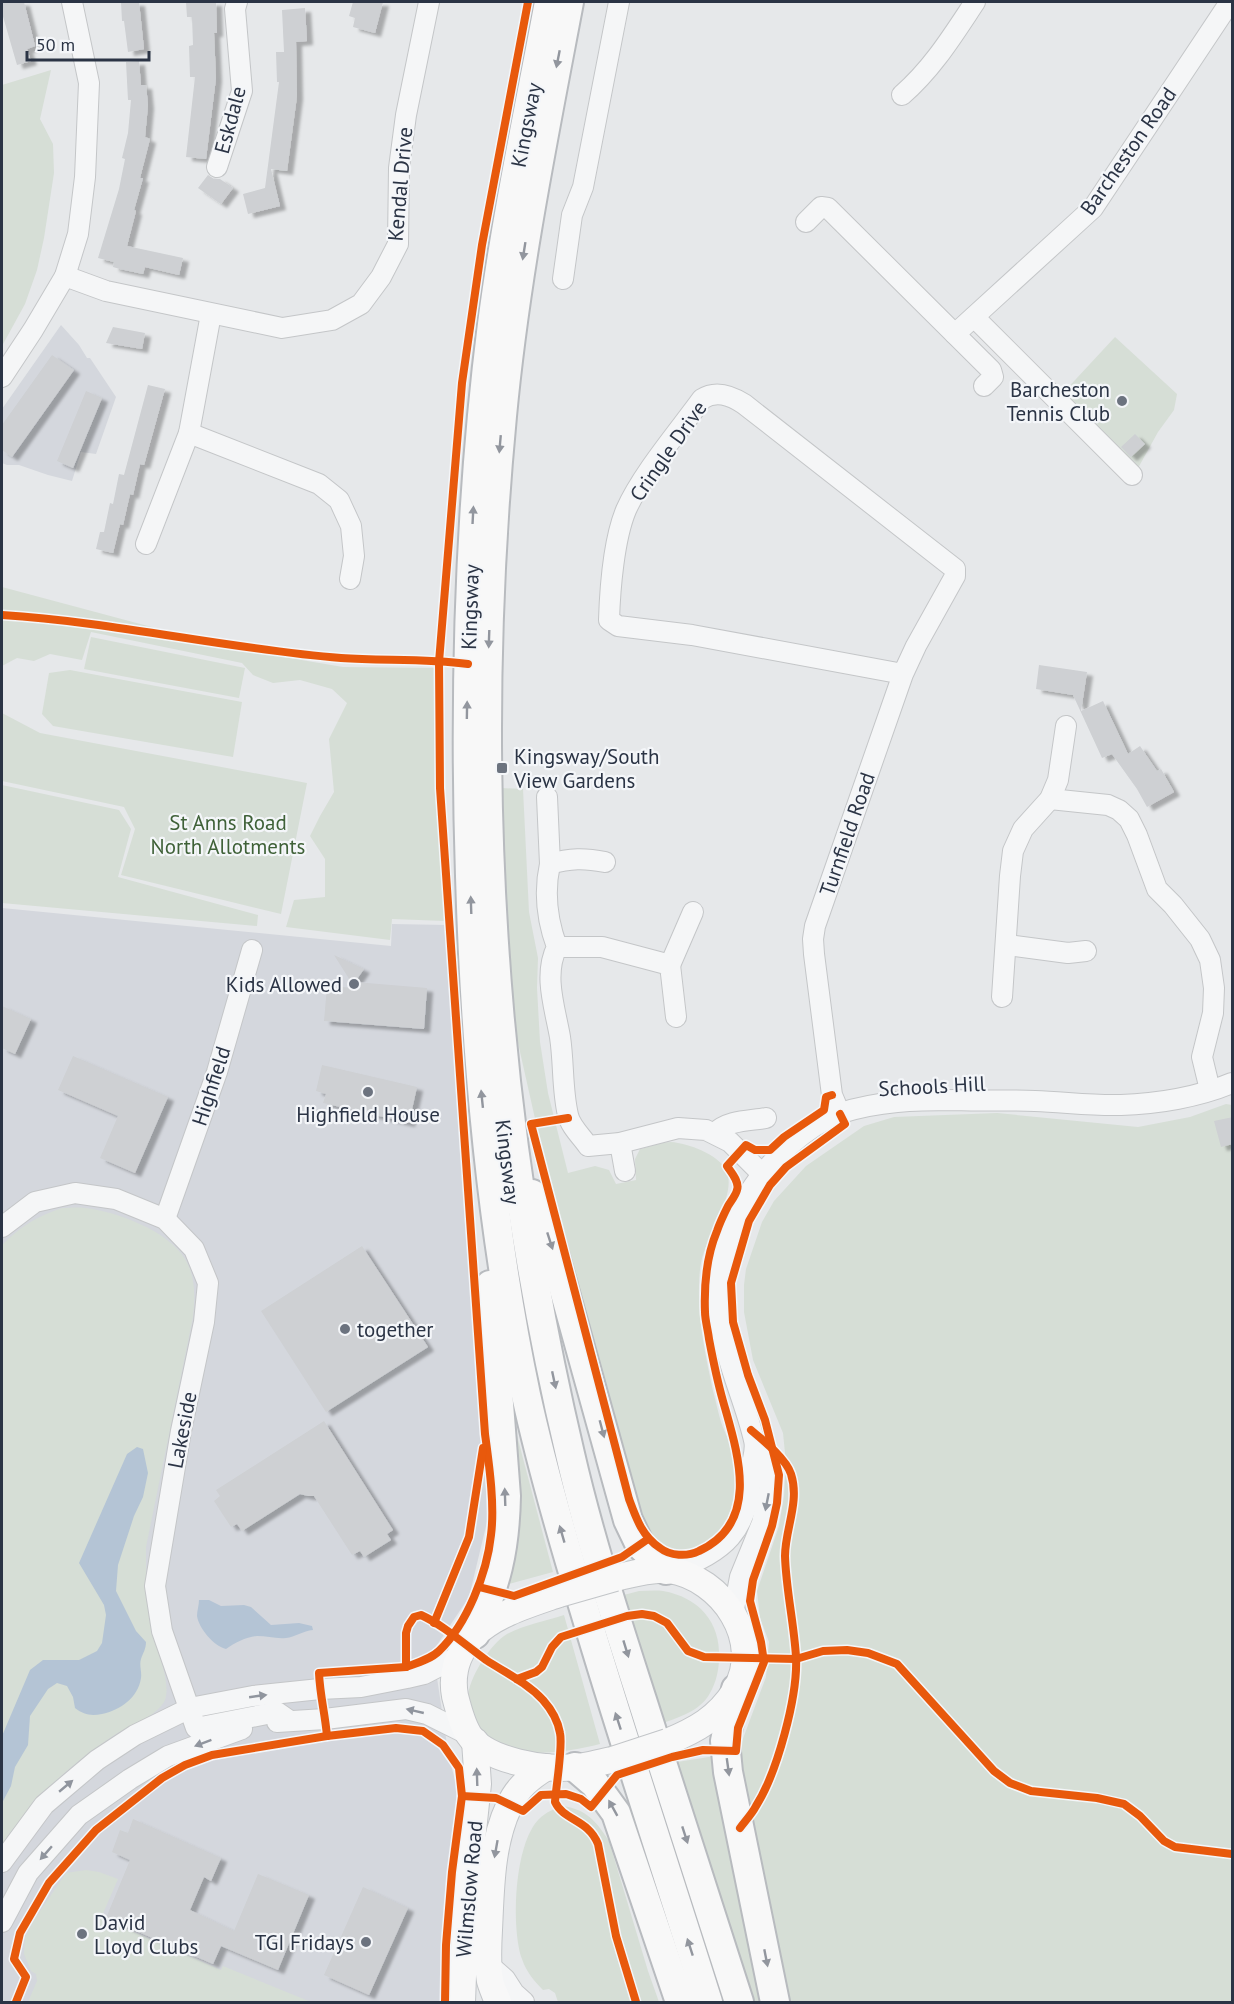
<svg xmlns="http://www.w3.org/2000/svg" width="1234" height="2004" viewBox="0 0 1234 2004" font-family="'PT Sans',sans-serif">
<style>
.built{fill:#d4d7dd}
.green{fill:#d6ded6}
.water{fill:#b4c4d5}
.building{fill:#ced0d3;filter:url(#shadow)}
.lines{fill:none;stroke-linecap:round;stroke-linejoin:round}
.minor-casing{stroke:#c4c6c8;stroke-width:22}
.major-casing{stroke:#c2c5c8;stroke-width:28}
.highway-casing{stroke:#b8bbbf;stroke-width:32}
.minor{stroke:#f5f6f7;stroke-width:20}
.major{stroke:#f8f8f8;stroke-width:26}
.highway{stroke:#f8f8f8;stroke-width:28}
.major-bridge-casing{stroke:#c2c5c8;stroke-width:28;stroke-linecap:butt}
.major-bridge{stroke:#f8f8f8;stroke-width:26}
.cycleway-casing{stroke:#f4f6f9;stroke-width:11}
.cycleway{stroke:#e8590c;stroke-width:8}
.oneway{fill:#92969e}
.oneway2{fill:#90959e}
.poi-dot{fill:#6c737f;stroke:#f4f6f9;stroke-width:2}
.labels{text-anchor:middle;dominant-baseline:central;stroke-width:4.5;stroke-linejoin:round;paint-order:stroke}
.street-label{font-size:21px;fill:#2b3445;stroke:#f4f6f9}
.poi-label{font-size:21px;fill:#2b3445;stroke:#f4f6f9;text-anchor:end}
.park-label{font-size:21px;fill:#3f6138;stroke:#f4f6f9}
</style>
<defs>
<filter id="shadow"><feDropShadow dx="6" dy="4" stdDeviation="1.5" flood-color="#0004"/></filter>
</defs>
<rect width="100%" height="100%" fill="#e6e8ea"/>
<!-- built -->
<g class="built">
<polygon points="61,325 79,345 87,358 90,358 116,397 96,454 81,452 72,481 48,475 19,465 7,465 2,463 2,409"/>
<polygon points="2,908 391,946 392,924 446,925 485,1434 487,1522 469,1597 433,1651 449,1758 458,1791 446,1897 444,2002 2,2002"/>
</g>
<!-- green -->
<g class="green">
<polygon points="51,70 40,119 53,144 54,173 44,238 37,270 25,304 2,346 2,85"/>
<polygon points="1115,337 1177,394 1174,410 1158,432 1137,470 1063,393"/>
<polygon points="2,587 230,648 343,667 435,668 439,832 445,921 392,919 390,940 286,927 294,900 325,897 325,859 310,836 320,816 334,792 329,739 347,703 332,689 300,680 273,683 253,675 242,663 91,632 82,660 50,654 34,661 17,658 2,666"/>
<polygon points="91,637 245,668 239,698 84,669"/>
<polygon points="70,670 242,702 233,757 53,726 42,714 49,673"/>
<polygon points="2,713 40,733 307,783 281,914 121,875 135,829 124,807 2,781"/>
<polygon points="2,785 119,810 131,829 118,877 258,915 257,926 2,903"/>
<path d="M502,788L523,789L529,912L538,958L537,988L540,1042L548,1093L568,1173L595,1166L609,1170L616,1184L636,1180L635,1159L640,1149C650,1147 662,1142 671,1142C688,1143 719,1155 726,1170C737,1191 711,1231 704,1252C700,1262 699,1277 699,1288C698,1322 706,1358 713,1391C716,1402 718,1412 721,1422C725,1434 732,1445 734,1457C740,1486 732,1536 699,1547C690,1550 678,1554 668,1549C650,1539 642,1522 634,1503L547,1172L516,1034L500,849Z"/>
<polygon points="1226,1104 1232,1105 1232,2002 790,2002 738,1752 766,1677 769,1642 760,1618 757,1591 779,1526 784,1496 786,1463 783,1433 753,1360 744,1312 744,1285 746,1269 762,1222 774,1201 806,1166 864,1126 894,1117 997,1113 1138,1127 1190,1117"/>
<path d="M62,1208C69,1208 77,1207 85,1208C115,1211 169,1231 185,1259C196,1277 195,1297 193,1317L146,1547C146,1571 146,1596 150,1620C153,1641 172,1680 165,1700C158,1716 127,1727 113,1736C65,1768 35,1798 2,1844V1245C20,1227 37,1216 62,1208Z"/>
<polygon points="515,1428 553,1572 502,1586"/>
<path d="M639,1591C647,1591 655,1590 663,1591C698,1597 721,1622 719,1658C719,1669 716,1683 710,1693C701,1711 677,1718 660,1724L616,1597Z"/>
<path d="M564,1615L600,1744C568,1752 528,1759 496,1744C482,1738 469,1714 468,1699C467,1680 491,1643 507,1634C524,1625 545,1621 564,1615Z"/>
<polygon points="715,1756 765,2002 746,2002 671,1763"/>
<path d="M563,1806C587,1810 596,1821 609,1841L648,1971L659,2002H558L555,1993L549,1989L543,1990C534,1981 526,1971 522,1959C511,1927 514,1844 539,1819C546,1812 554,1809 563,1806Z"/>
<polygon points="86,1870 99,1872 118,1879 101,1918 221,1970 223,1966 311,2002 28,2002 37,1981 36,1974 31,1971 24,1954 25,1938 34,1920 66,1873"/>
</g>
<!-- water -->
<g class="water">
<path d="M137,1447L143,1449L148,1473L143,1497L134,1516L118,1565L116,1591L136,1631L146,1642C146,1649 143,1653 141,1659C139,1665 142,1672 141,1678C138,1698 120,1710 102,1714C91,1716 84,1715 75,1708L73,1697L67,1686L57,1683L48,1689L30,1716L28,1745L15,1767L11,1786L2,1803V1736L30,1670L43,1660H79L97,1651L102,1643L106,1615L104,1605L79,1563L127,1454Z"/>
<path d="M199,1600H209L221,1606L244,1605L251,1607L271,1625L299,1623L312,1626L313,1630C303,1631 295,1637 286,1638C276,1639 267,1636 257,1636C246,1637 235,1643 226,1649C214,1646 199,1629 197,1616C197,1611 199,1605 199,1600Z"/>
</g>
<!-- building -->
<g class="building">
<polygon points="2,2 24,2 35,46 27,49 31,61 17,65 2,13"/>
<polygon points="121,2 139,2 144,49 128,52 124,21 122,21"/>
<polygon points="186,2 216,2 217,33 214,33 216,78 206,159 186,157 195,77 190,77 189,46 193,45 192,17 187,17"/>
<polygon points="353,2 383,2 375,33 353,27 355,18 349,16"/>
<polygon points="305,8 307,41 296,42 297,96 287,171 271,169 280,206 248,214 243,194 265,188 279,82 277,82 276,52 284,52 282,10"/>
<polygon points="139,61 141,85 146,85 148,105 145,137 150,139 140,178 143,178 134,210 136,211 127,246 183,258 179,275 145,267 143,274 120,269 113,267 114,262 98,258 119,189 125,159 122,158 128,133 131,100 128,100 126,62"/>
<polygon points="208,175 214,179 220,179 233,188 221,204 198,188"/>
<polygon points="113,327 145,333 142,349 106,343"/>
<polygon points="52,355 74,370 12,457 2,450 2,425"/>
<polygon points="148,385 165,389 144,465 140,464 133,495 130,494 123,525 120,524 113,553 96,549 100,532 104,532 110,503 113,504 119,474 124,475"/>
<polygon points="86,391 102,398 73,468 57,461"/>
<polygon points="1135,434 1145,444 1131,457 1121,447"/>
<polygon points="1039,665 1087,672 1081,711 1103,701 1128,754 1140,746 1157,771 1161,769 1174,792 1147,807 1137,789 1112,754 1102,758 1073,695 1036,689"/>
<polygon points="334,955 364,969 355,982 427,988 424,1029 324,1021 327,986 355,988"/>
<polygon points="2,1006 31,1019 15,1054 2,1048"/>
<polygon points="73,1056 168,1097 135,1173 100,1158 118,1116 58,1090"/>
<polygon points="322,1065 417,1087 409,1123 323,1103 326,1094 316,1091"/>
<polygon points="1233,1117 1233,1144 1221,1147 1214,1121"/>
<polygon points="362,1246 428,1347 326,1412 261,1311"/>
<polygon points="324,1421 393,1530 387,1534 391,1540 364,1557 360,1551 352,1555 314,1496 308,1496 300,1494 242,1531 237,1524 231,1527 214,1501 220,1496 216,1490"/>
<polygon points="133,1819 221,1858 211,1881 204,1877 190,1910 234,1931 258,1874 309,1895 278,1970 221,1946 213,1964 106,1918 130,1860 112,1852 120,1830 128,1833"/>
<polygon points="363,1887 408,1908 369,1995 324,1975"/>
</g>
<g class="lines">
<!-- minor casing -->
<g class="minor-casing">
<g id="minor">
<path d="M902,95C933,68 953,35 975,2"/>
<polyline points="217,167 242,91 235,9 237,2"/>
<polyline points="806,222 821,207 828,208 991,370 993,377 984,386"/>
<polyline points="65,276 106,291 282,328 332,320 361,304 381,277 398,244 399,168 406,115 429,2"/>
<polyline points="563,279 572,215 583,187 619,2"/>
<polyline points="974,317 1132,475"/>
<polyline points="955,334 1093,208 1230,2"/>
<polyline points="2,377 33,330 65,276 78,234 85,177 89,83 72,2"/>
<polyline points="189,433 319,484 339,500 351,526 354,556 350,579"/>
<polyline points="146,544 189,433 211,314"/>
<polyline points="547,797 550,864"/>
<polyline points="1050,799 1108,805 1119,810 1129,819 1137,835 1157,889 1173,905 1200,939 1210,960 1214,988 1213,1013 1202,1057 1210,1090"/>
<path d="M605,862C585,858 570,858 550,864C544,891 547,920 557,947C543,975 555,1008 560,1037C564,1063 562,1090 568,1115C570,1126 582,1137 588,1146L620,1143L678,1128L706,1130L730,1142L763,1175"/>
<polyline points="1007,945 1068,953 1086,951"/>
<polyline points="557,947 602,947 670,965 676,1017"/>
<polyline points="670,965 693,912"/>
<polyline points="1002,997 1010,876 1013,851 1023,829 1050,799 1058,780 1066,726"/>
<path d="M840,1114L832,1095L814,954L813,939L815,926L903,674L916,646L955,576V569L744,404C730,395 716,390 702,399C678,432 642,474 626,510C614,539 610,589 609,620L618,626L692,635L903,674"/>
<path d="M715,1133C728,1120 749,1121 766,1118"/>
<polyline points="620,1143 625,1171"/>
<polyline points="165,1219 217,1072 252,950"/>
<polyline points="2,1227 35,1202 75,1193 116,1199 165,1219 194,1249 208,1283 204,1322 181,1431 155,1586 162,1631 196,1728 277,1712 290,1721"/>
<path d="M672,1571C724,1553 749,1531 751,1473C751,1461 757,1451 754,1440C745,1401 727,1365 721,1326C715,1281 725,1232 749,1193C769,1161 805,1126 841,1113C878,1101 916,1100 954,1100C981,1101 1008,1100 1035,1101C1064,1102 1093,1106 1121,1105C1157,1104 1199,1097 1232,1083"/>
<polyline points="733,1614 740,1577 762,1523 770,1485 769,1469 756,1448"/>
<polyline points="277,1722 325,1719 406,1709 427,1714 469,1735"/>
<polyline points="2,1862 44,1805 97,1760 135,1735 190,1708 253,1696 320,1689 361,1687 407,1678 424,1674 459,1656"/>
<polyline points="2,1922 28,1873 79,1815 130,1779 168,1756 242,1729"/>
<polyline points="488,1964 505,1979 514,1993 524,2002"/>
</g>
</g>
<!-- major casing -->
<g class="major-casing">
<g id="major">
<path d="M615,1578C632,1574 652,1568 669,1570C722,1578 765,1641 735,1691C718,1718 696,1730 667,1742"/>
<path d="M559,1594C530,1604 495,1614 473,1636C457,1653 451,1674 455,1696C458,1708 462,1724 469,1735C486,1761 547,1771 576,1767C588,1766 600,1762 612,1760"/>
<polyline points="462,2002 466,1897 478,1784 475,1741"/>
<path d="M498,2002C495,1995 492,1988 490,1981C487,1964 488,1947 489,1930C491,1889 491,1844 509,1806C517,1788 530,1777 547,1767"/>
</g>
</g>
<!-- highway casing -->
<g class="highway-casing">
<g id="highway">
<path d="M549,2C529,109 506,216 492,324C469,507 464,692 470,876C475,1050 490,1224 526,1395C542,1468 563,1540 585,1612C624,1743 667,1872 708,2002"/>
<path d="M569,2C543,139 515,277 502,416C469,762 490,1116 570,1454C589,1537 616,1619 642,1700C674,1801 707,1902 739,2002"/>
<polyline points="532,1194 550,1239 628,1520 640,1545 666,1570"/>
<path d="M475,1634C496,1583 505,1552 506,1496L490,1285"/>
<polyline points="736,1689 725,1741 728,1772 775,2002"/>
<polyline points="575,1767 595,1784 616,1813 680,2002"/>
</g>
</g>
<!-- minor -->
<use href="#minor" class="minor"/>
<!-- major -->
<use href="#major" class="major"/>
<!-- highway -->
<use href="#highway" class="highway"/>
<!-- major-bridge casing -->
<g class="major-bridge-casing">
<g id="major-bridge">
<polyline points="559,1594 615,1578"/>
<polyline points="612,1760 667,1742"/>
</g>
</g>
<!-- major-bridge -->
<use href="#major-bridge" class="major-bridge"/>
<!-- cycleway casing -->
<g class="cycleway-casing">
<g id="cycleway">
<path d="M528,2L482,245L462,383L439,662L440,788L485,1434C489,1464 495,1505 491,1535C487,1573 467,1624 439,1651C431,1659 417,1663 406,1667V1633L408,1626L414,1617L421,1615C445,1626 465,1645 486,1660C506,1673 527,1683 543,1700C551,1709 558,1721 560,1733C563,1747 556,1786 555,1802C564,1821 588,1819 598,1844L616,1936L636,2002"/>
<path d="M2,615C115,622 227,649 341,658C383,661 426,658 468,664"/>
<path d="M568,1118L531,1124L629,1499C636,1518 642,1536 660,1548C670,1556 687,1557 699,1551C762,1522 737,1451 723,1401C717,1380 713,1360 709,1339C708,1330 705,1320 705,1312C704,1286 707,1255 717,1231C720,1222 724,1214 728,1206C731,1201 736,1195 737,1190C740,1182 731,1172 727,1166L746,1145L755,1150H770L784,1137L824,1110L826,1097L832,1095"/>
<polyline points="479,1587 514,1596 622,1557 648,1539"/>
<polyline points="434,1623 469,1537 483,1448"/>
<polyline points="517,1679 536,1672 542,1667 552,1647 561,1637 627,1616 642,1614 654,1616 667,1623 688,1651 704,1657 796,1659 823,1651 847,1650 868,1653 897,1664 994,1771 1010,1783 1031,1791 1097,1798 1124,1804 1140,1816 1164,1841 1175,1847 1232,1854"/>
<path d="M327,1736C325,1713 320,1696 319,1673L406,1667"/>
<polyline points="462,1796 496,1798 523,1811 541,1795 566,1794 581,1799 591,1807 617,1775 672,1757 703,1750 736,1751 738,1728 764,1662 761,1642 750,1601 753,1580 772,1526 777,1503 779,1475 765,1420 748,1375 733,1322 731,1283 749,1221 770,1185 786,1167 845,1124 840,1114"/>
<path d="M740,1828C745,1821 752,1814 756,1806C777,1773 798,1696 796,1657C794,1623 786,1590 785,1556C785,1529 800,1502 791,1474C786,1459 764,1441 751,1430"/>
<polyline points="16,2002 26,1977 14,1959 20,1933 49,1883 96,1830 162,1778 185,1765 212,1755 327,1736 396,1728 423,1731 443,1745 459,1768 462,1796 452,1872 446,1945 445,2002"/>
</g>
</g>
<!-- cycleway -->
<use href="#cycleway" class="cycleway"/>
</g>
<!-- one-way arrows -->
<defs><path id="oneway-solid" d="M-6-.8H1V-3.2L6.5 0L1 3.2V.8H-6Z" transform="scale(1.5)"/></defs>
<g class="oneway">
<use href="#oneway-solid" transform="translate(558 59) rotate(101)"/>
<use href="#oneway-solid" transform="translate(524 251) rotate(99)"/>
<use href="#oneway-solid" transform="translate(500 444) rotate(95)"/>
<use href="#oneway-solid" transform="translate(473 515) rotate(-87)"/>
<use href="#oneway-solid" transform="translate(489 639) rotate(92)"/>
<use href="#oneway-solid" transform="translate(467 710) rotate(-89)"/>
<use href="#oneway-solid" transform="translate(471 905) rotate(-92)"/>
<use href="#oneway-solid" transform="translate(482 1099) rotate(-96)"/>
<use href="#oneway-solid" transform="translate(550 1241) rotate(72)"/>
<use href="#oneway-solid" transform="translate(554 1380) rotate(78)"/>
<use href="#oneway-solid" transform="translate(602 1429) rotate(75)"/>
<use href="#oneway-solid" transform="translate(505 1497) rotate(-92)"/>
<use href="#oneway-solid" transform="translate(562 1534) rotate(-106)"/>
<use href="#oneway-solid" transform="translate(626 1649) rotate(73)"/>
<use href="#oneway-solid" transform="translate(618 1721) rotate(-108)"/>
<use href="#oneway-solid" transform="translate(728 1767) rotate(82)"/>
<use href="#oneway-solid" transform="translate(477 1777) rotate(-92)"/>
<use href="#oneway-solid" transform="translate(613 1808) rotate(-119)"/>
<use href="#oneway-solid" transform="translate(685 1835) rotate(72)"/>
<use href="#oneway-solid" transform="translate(496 1849) rotate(100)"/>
<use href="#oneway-solid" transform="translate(690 1947) rotate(-108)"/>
<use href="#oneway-solid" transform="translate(766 1958) rotate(79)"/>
</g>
<g class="oneway2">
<use href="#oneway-solid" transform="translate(767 1502) rotate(101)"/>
<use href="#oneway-solid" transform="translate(258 1696) rotate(-8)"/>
<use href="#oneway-solid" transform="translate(415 1711) rotate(-167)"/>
<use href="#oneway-solid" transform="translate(203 1743) rotate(159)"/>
<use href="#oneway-solid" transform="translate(66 1786) rotate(-40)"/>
<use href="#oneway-solid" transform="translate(46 1853) rotate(131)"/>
</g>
<!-- markers -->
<g class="poi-dot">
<circle cx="1122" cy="401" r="6"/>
<rect x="496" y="762" width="12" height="12" rx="3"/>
<circle cx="354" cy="984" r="6"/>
<circle cx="368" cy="1092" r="6"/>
<circle cx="345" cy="1329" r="6"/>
<circle cx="82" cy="1934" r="6"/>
<circle cx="366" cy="1942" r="6"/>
</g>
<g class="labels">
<!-- street labels -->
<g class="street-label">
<text transform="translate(230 120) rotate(-75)">Eskdale</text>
<text transform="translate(526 125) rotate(-79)">Kingsway</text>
<text transform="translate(1128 151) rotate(-55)">Barcheston Road</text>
<text transform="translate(400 184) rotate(-85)">Kendal Drive</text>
<text transform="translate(668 451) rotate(-55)">Cringle Drive</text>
<text transform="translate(470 607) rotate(-88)">Kingsway</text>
<text transform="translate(847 834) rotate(-71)">Turnfield Road</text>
<text transform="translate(211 1086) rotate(-72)">Highfield</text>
<text transform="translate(932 1086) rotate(-3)">Schools Hill</text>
<text transform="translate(508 1162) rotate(83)">Kingsway</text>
<text transform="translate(182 1430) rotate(-79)">Lakeside</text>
<text transform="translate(469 1889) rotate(-85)">Wilmslow Road</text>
</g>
<!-- poi labels -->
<g class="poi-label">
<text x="1110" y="389">Barcheston<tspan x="1110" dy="24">Tennis Club</tspan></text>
<text x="514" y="756" text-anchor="start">Kingsway/South<tspan x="514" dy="24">View Gardens</tspan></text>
<text x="342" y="984">Kids Allowed</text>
<text x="368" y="1114" text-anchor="middle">Highfield House</text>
<text x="357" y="1329" text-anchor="start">together</text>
<text x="94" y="1922" text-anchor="start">David<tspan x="94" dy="24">Lloyd Clubs</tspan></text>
<text x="354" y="1942">TGI Fridays</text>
</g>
<!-- park labels -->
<g class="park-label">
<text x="228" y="822">St Anns Road<tspan x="228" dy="24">North Allotments</tspan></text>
</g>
</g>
<!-- border -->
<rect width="1234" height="2004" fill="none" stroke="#2b3445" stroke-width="6"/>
<!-- scale -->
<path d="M27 51v9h122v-9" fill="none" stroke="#2b3445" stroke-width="3"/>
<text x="36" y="51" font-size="18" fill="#2b3445" stroke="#f4f6f9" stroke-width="4.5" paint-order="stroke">50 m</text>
</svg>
